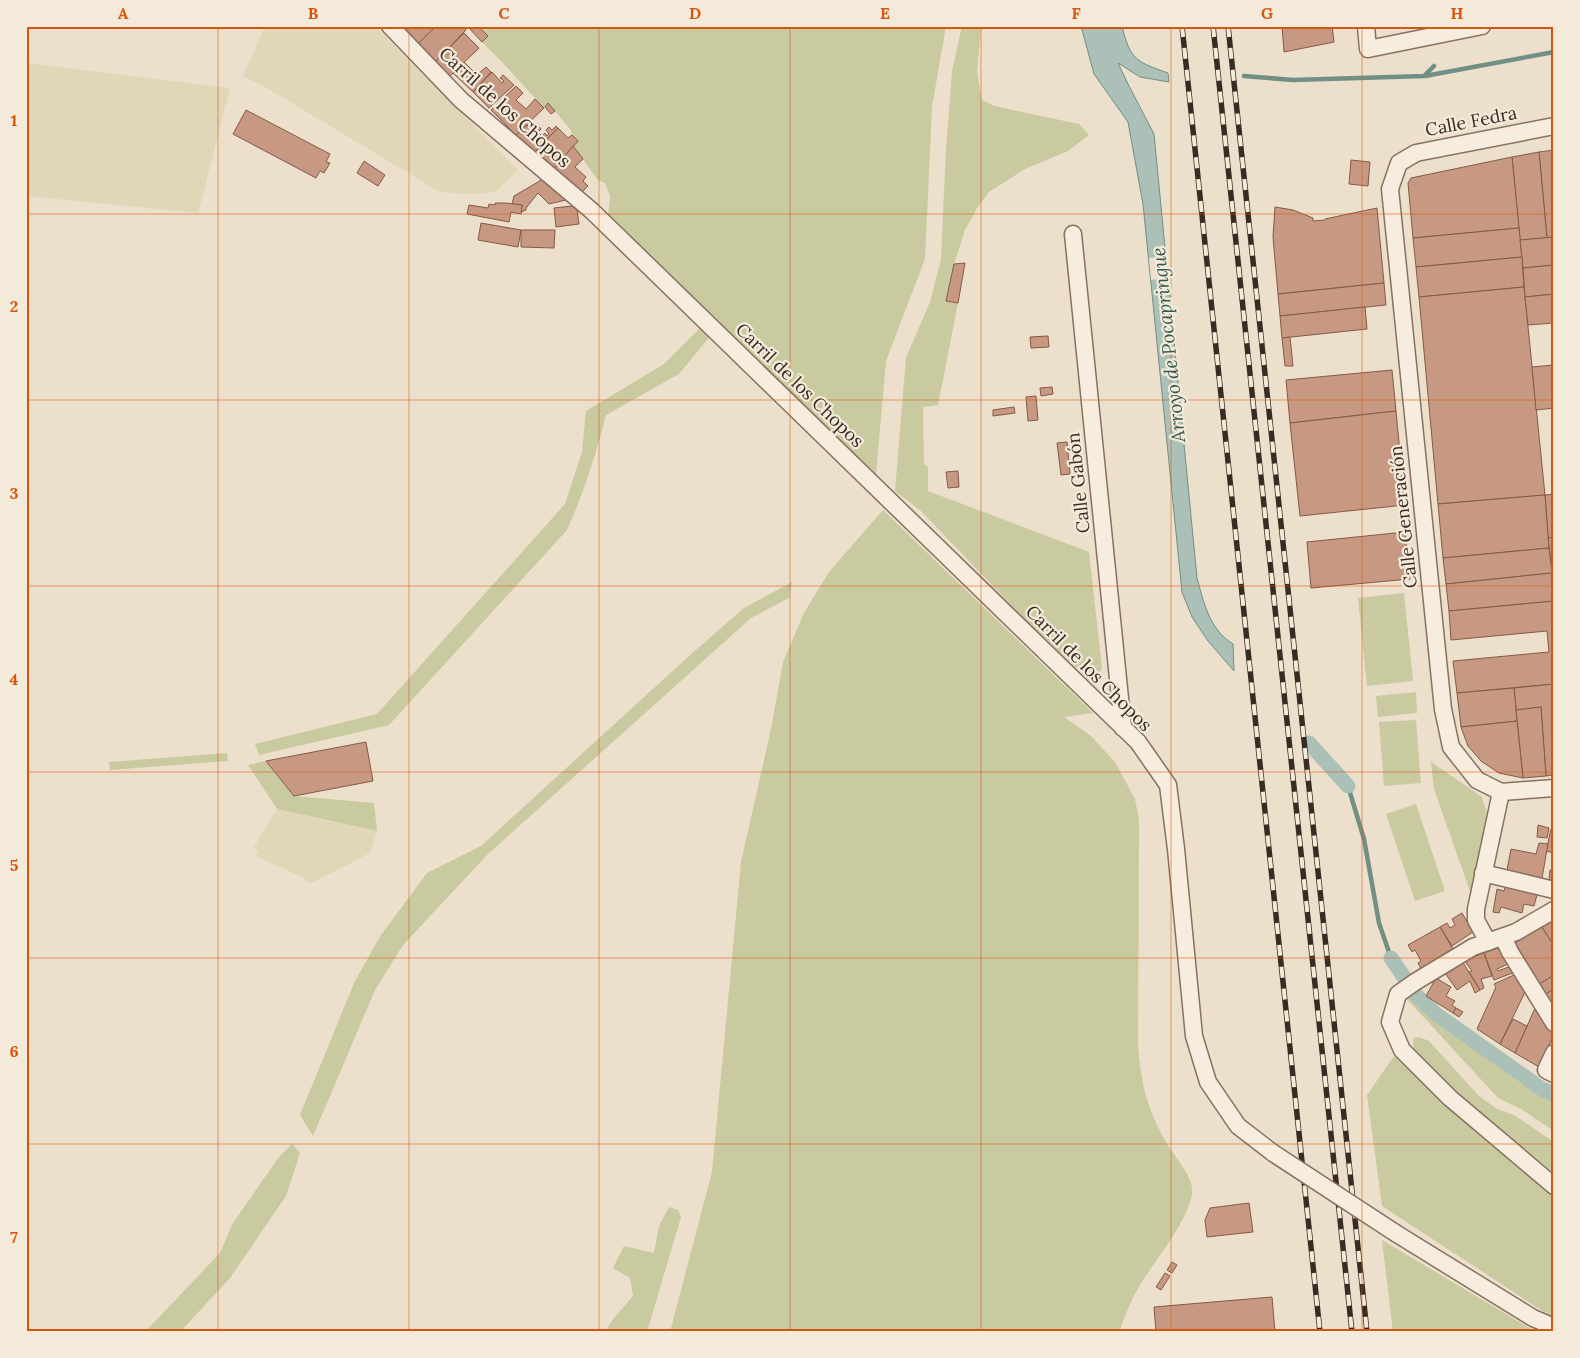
<svg xmlns="http://www.w3.org/2000/svg" width="1580" height="1358" viewBox="0 0 1580 1358" font-family="Lora,serif">
<style>
.farmland{fill:#e1d6b8}
.green{fill:#c9ca9f}
.water{fill:#abc1b8;stroke:#718f85}
.pier{fill:#ecdfcb}
.lines{fill:none;stroke-linecap:round;stroke-linejoin:round}
.stream{stroke:#718f85;stroke-width:4.5}
.canal{stroke:#abc1b8;stroke-width:15}
.building{fill:#c79983;stroke:#855947}
.street-casing{stroke:#887160;stroke-width:19}
.street{stroke:#f7edde;stroke-width:16}
.rail-casing{stroke:#3a2b22;stroke-width:5.5}
.rail{stroke:#f4eada;stroke-width:4;stroke-dasharray:11;stroke-linecap:butt}
.street-bridge-casing{stroke:#887160;stroke-width:19;stroke-linecap:butt}
.street-bridge{stroke:#f7edde;stroke-width:16}
.grid{fill:none;stroke:#d7540e;stroke-width:1;stroke-opacity:0.55}
.labels{text-anchor:middle;dominant-baseline:central;stroke-width:4.5;stroke-linejoin:round;paint-order:stroke}
.street-label{font-size:18px;fill:#3a2b22;stroke:#f4eada}
.water-label{font-size:19px;font-style:italic;fill:#335852;stroke:#f4eada}
.neatline{fill:none;stroke:#d7540e;stroke-width:2}
.grid-label{font-size:16px;text-anchor:middle;font-weight:bold;fill:#d7540e}
</style>
<rect width="100%" height="100%" fill="#ecdfcb"/>
<!-- farmland -->
<g class="farmland">
<polygon points="265,26 375,26 518,170 496,191 479,194 462,194 438,191 272,91 243,76"/>
<polygon points="26,63 230,88 198,213 26,196"/>
<polygon points="277,809 324,820 377,831 370,853 310,884 302,877 256,856 258,851 254,847"/>
</g>
<!-- green -->
<g class="green">
<polygon points="478,26 946,26 932,107 925,259 886,361 876,474 608,218 610,196 605,183 598,180 573,146 577,141 572,135 571,130 549,104 544,108 502,62 482,42 488,36"/>
<polygon points="962,26 981,26 977,72 982,100 994,106 1079,124 1089,135 1068,151 1025,169 989,192 977,208 965,230 954,264 946,301 958,303 938,405 923,407 924,464 928,467 928,491 1089,552 1102,668 1095,686 1013,607 921,511 895,491 906,358 930,302 941,259 946,149 952,71"/>
<path d="M702,326L711,335L679,374L606,415C596,454 584,492 567,530L389,725L259,755L255,744L377,714L565,504L582,452L586,411L664,364Z"/>
<path d="M883,510L1093,713L1064,717L1091,736L1115,762L1135,799L1139,820L1138,1047C1142,1088 1147,1108 1167,1144C1175,1157 1189,1172 1192,1187C1196,1211 1154,1262 1141,1283C1132,1298 1125,1315 1119,1332H670L712,1172L741,862L771,729L783,662L804,613L829,572Z"/>
<polygon points="792,582 789,598 751,618 488,854 403,945 375,990 313,1136 300,1115 355,981 381,935 427,873 481,846 689,656 744,608"/>
<polygon points="1404,593 1413,681 1367,686 1358,598"/>
<polygon points="1416,692 1417,713 1378,717 1376,696"/>
<polygon points="1416,720 1421,783 1384,786 1379,722"/>
<polygon points="227,753 228,761 110,770 109,762"/>
<polygon points="266,761 294,796 374,803 377,831 277,809 248,765"/>
<polygon points="1431,762 1482,797 1489,820 1471,894 1434,789"/>
<polygon points="1416,804 1445,891 1415,901 1386,814"/>
<polygon points="1411,995 1436,1021 1519,1082 1554,1102 1554,1131 1521,1109 1498,1098 1406,998"/>
<polygon points="1419,1037 1429,1041 1479,1096 1497,1109 1514,1115 1554,1142 1554,1173 1430,1072 1414,1050 1413,1038"/>
<polygon points="1394,1056 1442,1100 1554,1193 1554,1316 1544,1312 1382,1206 1367,1095"/>
<polygon points="292,1144 300,1153 286,1196 230,1278 180,1332 145,1332 220,1253 233,1223 279,1157"/>
<polygon points="669,1207 678,1210 681,1217 647,1332 605,1332 613,1319 633,1296 630,1278 613,1268 624,1246 654,1253 659,1226"/>
<polygon points="1382,1240 1536,1332 1393,1332"/>
</g>
<!-- water -->
<path class="water" d="M1081,26H1122C1130,60 1137,62 1168,73L1169,82L1140,77L1118,63L1128,84L1154,134L1197,578C1204,603 1209,629 1233,644L1234,671L1208,641L1192,617L1182,592L1143,204L1128,122L1094,74Z"/>
<!-- pier -->
<polygon class="pier" points="1166,256 1169,278 1151,280 1149,258"/>
<g class="lines">
<!-- stream -->
<g class="stream">
<polyline points="1244,76 1293,80 1424,76 1434,66"/>
<polyline points="1425,76 1554,52"/>
<polyline points="1348,786 1364,839 1379,923 1391,958"/>
</g>
<!-- canal -->
<g class="canal">
<polyline points="1309,743 1348,786"/>
<polyline points="1391,958 1417,996 1436,1014 1542,1089 1554,1094"/>
</g>
</g>
<!-- building -->
<g class="building">
<polygon points="411,26 436,26 418,44 405,31"/>
<polygon points="436,26 463,26 466,30 435,62 418,44"/>
<polygon points="470,26 478,26 488,36 482,42 469,28"/>
<polygon points="1282,26 1332,26 1334,42 1284,52"/>
<polygon points="464,33 479,48 450,76 435,62"/>
<polygon points="464,62 477,75 486,67 491,72 473,92 453,73"/>
<polygon points="492,72 502,83 504,81 500,78 503,75 514,85 489,108 473,92"/>
<polygon points="516,86 523,93 516,100 526,109 535,99 544,108 516,135 491,110"/>
<polygon points="548,103 555,111 551,114 545,107"/>
<polygon points="246,110 330,154 326,162 330,163 324,173 320,171 316,178 233,134"/>
<polygon points="537,124 541,129 538,132 542,136 545,133 547,136 549,134 546,130 549,127 552,130 556,126 558,128 534,153 516,135 527,125 531,129"/>
<polygon points="558,128 568,138 572,135 578,141 554,169 534,153"/>
<polygon points="573,146 583,159 575,167 586,177 583,181 588,186 581,193 554,169"/>
<polygon points="1554,150 1554,237 1547,238 1539,152"/>
<polygon points="1539,152 1547,238 1520,240 1512,157"/>
<polygon points="1512,157 1519,228 1413,238 1408,183 1411,178"/>
<polygon points="1351,160 1370,162 1368,186 1349,184"/>
<polygon points="364,161 385,175 378,186 357,173"/>
<polygon points="543,179 566,200 549,204 538,193 526,208 526,210 521,212 522,205 512,204 514,196"/>
<polygon points="495,203 506,203 522,205 521,214 511,212 509,222 467,214 469,205 488,208 489,204 495,205"/>
<polygon points="572,206 577,210 579,224 556,227 554,208"/>
<polygon points="1275,207 1293,210 1313,218 1313,221 1325,220 1325,219 1377,208 1384,283 1278,294 1273,237"/>
<polygon points="481,223 521,230 518,247 478,240"/>
<polygon points="1519,228 1522,257 1416,267 1413,238"/>
<polygon points="521,230 555,230 554,248 521,247"/>
<polygon points="1554,237 1554,265 1523,268 1520,240"/>
<polygon points="1522,257 1524,287 1419,297 1416,267"/>
<polygon points="965,263 958,303 946,301 954,264"/>
<polygon points="1554,265 1554,294 1525,297 1523,268"/>
<polygon points="1384,283 1386,305 1280,316 1278,294"/>
<polygon points="1524,287 1545,495 1438,504 1419,297"/>
<polygon points="1554,294 1554,323 1528,325 1525,297"/>
<polygon points="1365,307 1367,329 1282,338 1280,316"/>
<polygon points="1048,336 1049,347 1031,348 1030,337"/>
<polygon points="1290,337 1293,366 1285,366 1282,338"/>
<polygon points="1554,365 1554,408 1536,410 1532,367"/>
<polygon points="1392,370 1396,411 1290,423 1286,380"/>
<polygon points="1052,387 1053,394 1041,396 1040,388"/>
<polygon points="1036,396 1038,420 1028,421 1026,397"/>
<polygon points="1014,407 1015,413 993,416 993,410"/>
<polygon points="1396,411 1405,505 1300,516 1290,423"/>
<polygon points="1067,442 1070,474 1061,475 1057,443"/>
<polygon points="958,471 959,487 948,488 946,472"/>
<polygon points="1554,494 1554,537 1548,538 1545,495"/>
<polygon points="1545,495 1549,548 1443,558 1438,504"/>
<polygon points="1405,532 1410,579 1311,588 1307,542"/>
<polygon points="1554,537 1554,570 1552,570 1548,538"/>
<polygon points="1549,548 1552,573 1446,584 1443,558"/>
<polygon points="1552,573 1554,601 1449,611 1446,584"/>
<polygon points="1554,601 1554,684 1457,693 1453,661 1549,652 1547,631 1451,640 1449,611"/>
<polygon points="1554,684 1554,775 1546,776 1541,707 1516,710 1514,688"/>
<polygon points="1514,688 1517,721 1461,727 1457,693"/>
<polygon points="1541,707 1546,776 1523,778 1516,710"/>
<polygon points="1517,721 1523,778 1499,773 1481,761 1468,746 1461,727"/>
<polygon points="366,742 373,781 294,796 266,761"/>
<polygon points="1538,825 1549,828 1547,838 1537,837"/>
<polygon points="1551,829 1554,830 1554,853 1546,851"/>
<polygon points="1539,843 1548,844 1542,878 1507,870 1511,849 1536,854"/>
<polygon points="1550,870 1554,870 1554,881 1549,880"/>
<polygon points="1506,883 1538,891 1534,906 1524,904 1522,913 1501,907 1499,913 1493,912 1497,889 1504,891"/>
<polygon points="1462,913 1473,932 1452,946 1440,927 1447,923 1450,928 1455,925 1452,919"/>
<polygon points="1554,920 1554,942 1552,943 1542,927"/>
<polygon points="1440,927 1453,949 1421,969 1418,963 1421,961 1415,950 1412,952 1408,945"/>
<polygon points="1542,927 1554,946 1554,975 1538,985 1513,944"/>
<polygon points="1501,947 1508,964 1497,969 1498,971 1511,966 1515,972 1494,980 1484,953"/>
<polygon points="1484,953 1492,976 1481,979 1484,988 1480,990 1469,972 1472,971 1464,960"/>
<polygon points="1462,961 1480,990 1475,993 1470,981 1457,990 1445,973"/>
<polygon points="1516,974 1526,990 1500,1044 1477,1029 1496,987 1494,984"/>
<polygon points="1554,975 1554,989 1544,995 1538,985"/>
<polygon points="1436,978 1451,987 1446,996 1455,1001 1452,1005 1456,1008 1453,1013 1426,996"/>
<polygon points="1554,989 1554,1004 1550,1006 1544,995"/>
<polygon points="1536,1006 1554,1034 1539,1067 1515,1053"/>
<polygon points="1456,1008 1463,1012 1459,1017 1453,1013"/>
<polygon points="1513,1019 1527,1026 1515,1053 1500,1044"/>
<polygon points="1249,1203 1253,1232 1207,1237 1205,1220 1210,1208"/>
<polygon points="1172,1262 1177,1265 1172,1273 1167,1270"/>
<polygon points="1165,1273 1170,1276 1161,1290 1156,1287"/>
<polygon points="1272,1297 1275,1332 1156,1332 1154,1307"/>
</g>
<g class="lines">
<!-- street casing -->
<g class="street-casing">
<g id="street">
<polyline points="390,26 461,100 592,211 1138,742 1168,785 1176,849 1194,1036 1208,1082 1238,1126 1273,1153"/>
<polyline points="1366,26 1368,49 1482,26"/>
<polyline points="1554,126 1416,153 1399,163 1390,189 1443,709 1451,747 1477,780 1501,792 1554,788"/>
<polyline points="1073,234 1123,728"/>
<polyline points="1483,873 1554,890"/>
<polyline points="1554,910 1516,932 1473,947 1415,982 1398,994 1390,1022 1402,1050 1450,1098 1554,1186"/>
<polyline points="1503,937 1510,952 1554,1023"/>
<polyline points="1488,942 1476,920 1476,909 1501,792"/>
<polyline points="1554,1053 1546,1070 1554,1074"/>
<polyline points="1397,1234 1533,1318 1554,1327"/>
</g>
</g>
<!-- street -->
<use href="#street" class="street"/>
<!-- rail casing -->
<g class="rail-casing">
<g id="rail">
<polyline points="1182,26 1320,1332"/>
<polyline points="1213,26 1352,1332"/>
<polyline points="1228,26 1367,1332"/>
</g>
</g>
<!-- rail -->
<use href="#rail" class="rail"/>
<!-- street-bridge casing -->
<g class="street-bridge-casing">
<polyline id="street-bridge" points="1273,1153 1397,1234"/>
</g>
<!-- street-bridge -->
<use href="#street-bridge" class="street-bridge"/>
</g>
<!-- grid -->
<path class="grid" d="M218,26V1332M409,26V1332M599,26V1332M790,26V1332M981,26V1332M1171,26V1332M1362,26V1332M26,214H1554M26,400H1554M26,586H1554M26,772H1554M26,958H1554M26,1144H1554"/>
<g class="labels">
<!-- street labels -->
<g class="street-label">
<text transform="translate(505 107) rotate(42)">Carril de los Chopos</text>
<text transform="translate(1471 121) rotate(-11)">Calle Fedra</text>
<text transform="translate(800 385) rotate(44)">Carril de los Chopos</text>
<text transform="translate(1078 483) rotate(-96)">Calle Gabón</text>
<text transform="translate(1403 517) rotate(-96)">Calle Generación</text>
<text transform="translate(1089 668) rotate(45)">Carril de los Chopos</text>
</g>
<!-- water labels -->
<g class="water-label">
<text transform="translate(1168 345) rotate(-96)">Arroyo de Pocapringue</text>
</g>
</g>
<!-- border -->
<rect width="1580" height="1358" fill="none" stroke="#f4eada" stroke-width="55"/>
<rect x="28" y="28" width="1524" height="1302" class="neatline"/>
<g class="grid-label">
<text x="123" y="19">A</text>
<text x="313" y="19">B</text>
<text x="504" y="19">C</text>
<text x="695" y="19">D</text>
<text x="885" y="19">E</text>
<text x="1076" y="19">F</text>
<text x="1267" y="19">G</text>
<text x="1457" y="19">H</text>
<text x="14" y="126">1</text>
<text x="14" y="312">2</text>
<text x="14" y="499">3</text>
<text x="14" y="685">4</text>
<text x="14" y="871">5</text>
<text x="14" y="1057">6</text>
<text x="14" y="1243">7</text>
</g>
</svg>
